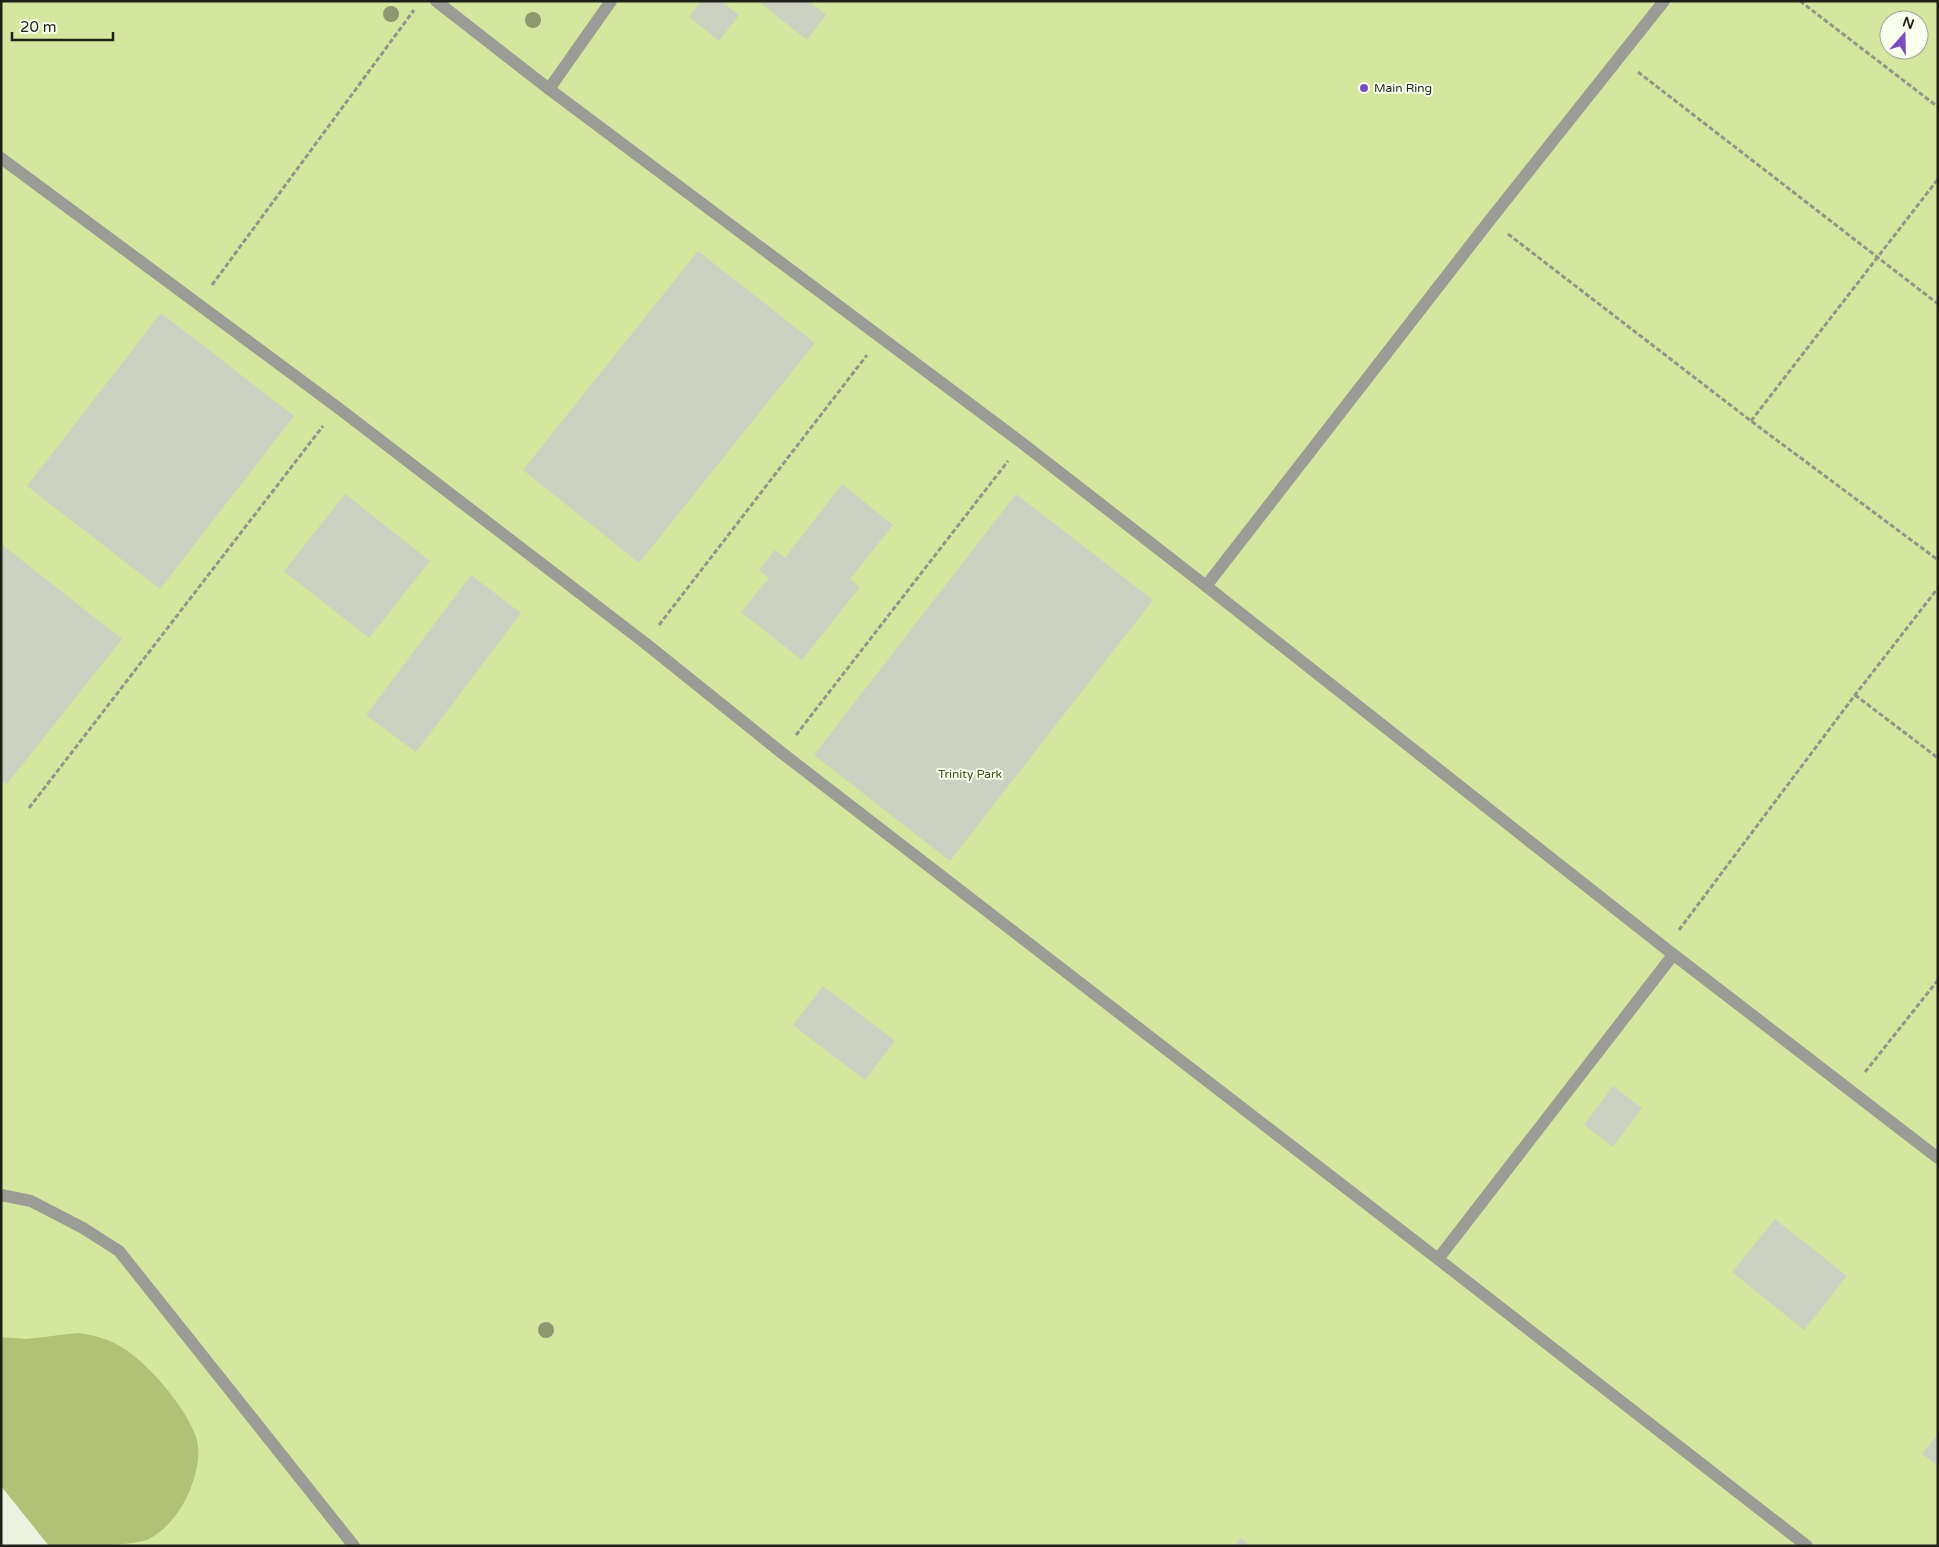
<svg xmlns="http://www.w3.org/2000/svg" width="1939" height="1547" viewBox="0 0 1939 1547" font-family="'Varela Round',sans-serif">
<style>
.green{fill:#d5e69e;fill-rule:evenodd}
.forest{fill:#b1c276}
.building{fill:#cdd1c1}
.lines{fill:none;stroke-linecap:round;stroke-linejoin:round}
.path{stroke:#929589;stroke-width:3;stroke-dasharray:5 2.5;stroke-linecap:butt}
.lane{stroke:#9a9c95;stroke-width:12}
.tree{fill:#8f9771}
.poi-dot{fill:#7b49c0;stroke:#f9feed;stroke-width:2}
.labels{text-anchor:middle;dominant-baseline:central;stroke-width:4;stroke-linejoin:round;paint-order:stroke}
.poi-label{font-size:12px;fill:#1f201a;stroke:#f9feed;text-anchor:start}
.park-label{font-size:12px;fill:#434e16;stroke:#f9feed}
</style>
<rect width="100%" height="100%" fill="#ecf1e0"/>
<!-- green -->
<path class="green" d="M1,1H1938V1546H80L1,1447ZM1889,20H1919V50H1889Z"/>
<!-- forest -->
<path class="forest" d="M78,1333C92,1335 106,1338 118,1345C146,1360 186,1407 196,1437C203,1457 193,1488 182,1506C174,1519 162,1533 147,1540C123,1547 76,1546 49,1546L1,1486V1337L26,1339Z"/>
<!-- building -->
<g class="building">
<polygon points="701,1 721,1 739,15 719,41 689,17"/>
<polygon points="758,1 809,1 826,15 807,40"/>
<polygon points="698,251 815,343 639,563 523,470"/>
<polygon points="161,313 294,416 160,589 27,486"/>
<polygon points="842,484 893,525 850,579 860,587 802,660 741,612 769,578 759,570 775,550 785,558"/>
<polygon points="345,494 430,561 369,638 284,571"/>
<polygon points="1016,494 1153,600 950,861 814,755"/>
<polygon points="1,544 122,639 7,784 1,780"/>
<polygon points="471,575 521,613 416,752 366,715"/>
<polygon points="823,986 895,1041 865,1080 793,1025"/>
<polygon points="1613,1086 1642,1108 1613,1147 1584,1125"/>
<polygon points="1775,1219 1847,1276 1804,1330 1732,1272"/>
<polygon points="1938,1434 1938,1466 1922,1454"/>
<polygon points="1241,1538 1251,1546 1234,1546"/>
</g>
<g class="lines">
<!-- path -->
<g class="path">
<polyline points="1800,1 1938,107"/>
<polyline points="1638,72 1938,304"/>
<polyline points="1508,234 1751,421 1938,560"/>
<polyline points="212,285 414,10"/>
<polyline points="1751,421 1938,179"/>
<polyline points="659,625 867,355"/>
<polyline points="1855,695 1938,758"/>
<polyline points="796,735 1008,461"/>
<polyline points="29,808 323,426"/>
<polyline points="1679,930 1855,695 1938,588"/>
<polyline points="1865,1072 1938,980"/>
</g>
<!-- lane -->
<g class="lane">
<polyline points="436,1 549,89 1022,443 1206,586 1665,948 1938,1158"/>
<polyline points="549,89 611,1"/>
<polyline points="1,158 337,407 645,643 782,753 1438,1259 1807,1546"/>
<polyline points="1206,586 1490,220 1664,1"/>
<polyline points="1,1195 31,1201 83,1228 119,1251 354,1546"/>
<polyline points="1438,1259 1673,955"/>
</g>
</g>
<!-- trees -->
<g class="tree">
<circle cx="391" cy="14" r="8"/>
<circle cx="533" cy="20" r="8"/>
<circle cx="546" cy="1330" r="8"/>
</g>
<!-- markers -->
<circle class="poi-dot" cx="1364" cy="88" r="5"/>
<g class="labels">
<!-- poi labels -->
<g class="poi-label">
<text x="1374" y="88">Main Ring</text>
</g>
<!-- park labels -->
<g class="park-label">
<text x="970" y="774">Trinity Park</text>
</g>
</g>
<!-- border -->
<rect width="1939" height="1547" fill="none" stroke="#1f201a" stroke-width="5"/>
<!-- north arrow -->
<g transform="translate(1904 35) rotate(20)"><circle r="24" fill="#f9feed" stroke="#a2a599"/>
<path d="M0-4L9 19L0 12L-9 19Z" fill="#7b49c0"/>
<text y="-8" font-size="14" font-weight="bold" text-anchor="middle" fill="#1f201a">N</text>
</g>
<!-- scale -->
<path d="M12 32v8h101v-8" fill="none" stroke="#1f201a" stroke-width="2.5"/>
<text x="20" y="32" font-size="15" fill="#1f201a" stroke="#f9feed" stroke-width="4" paint-order="stroke">20 m</text>
</svg>
